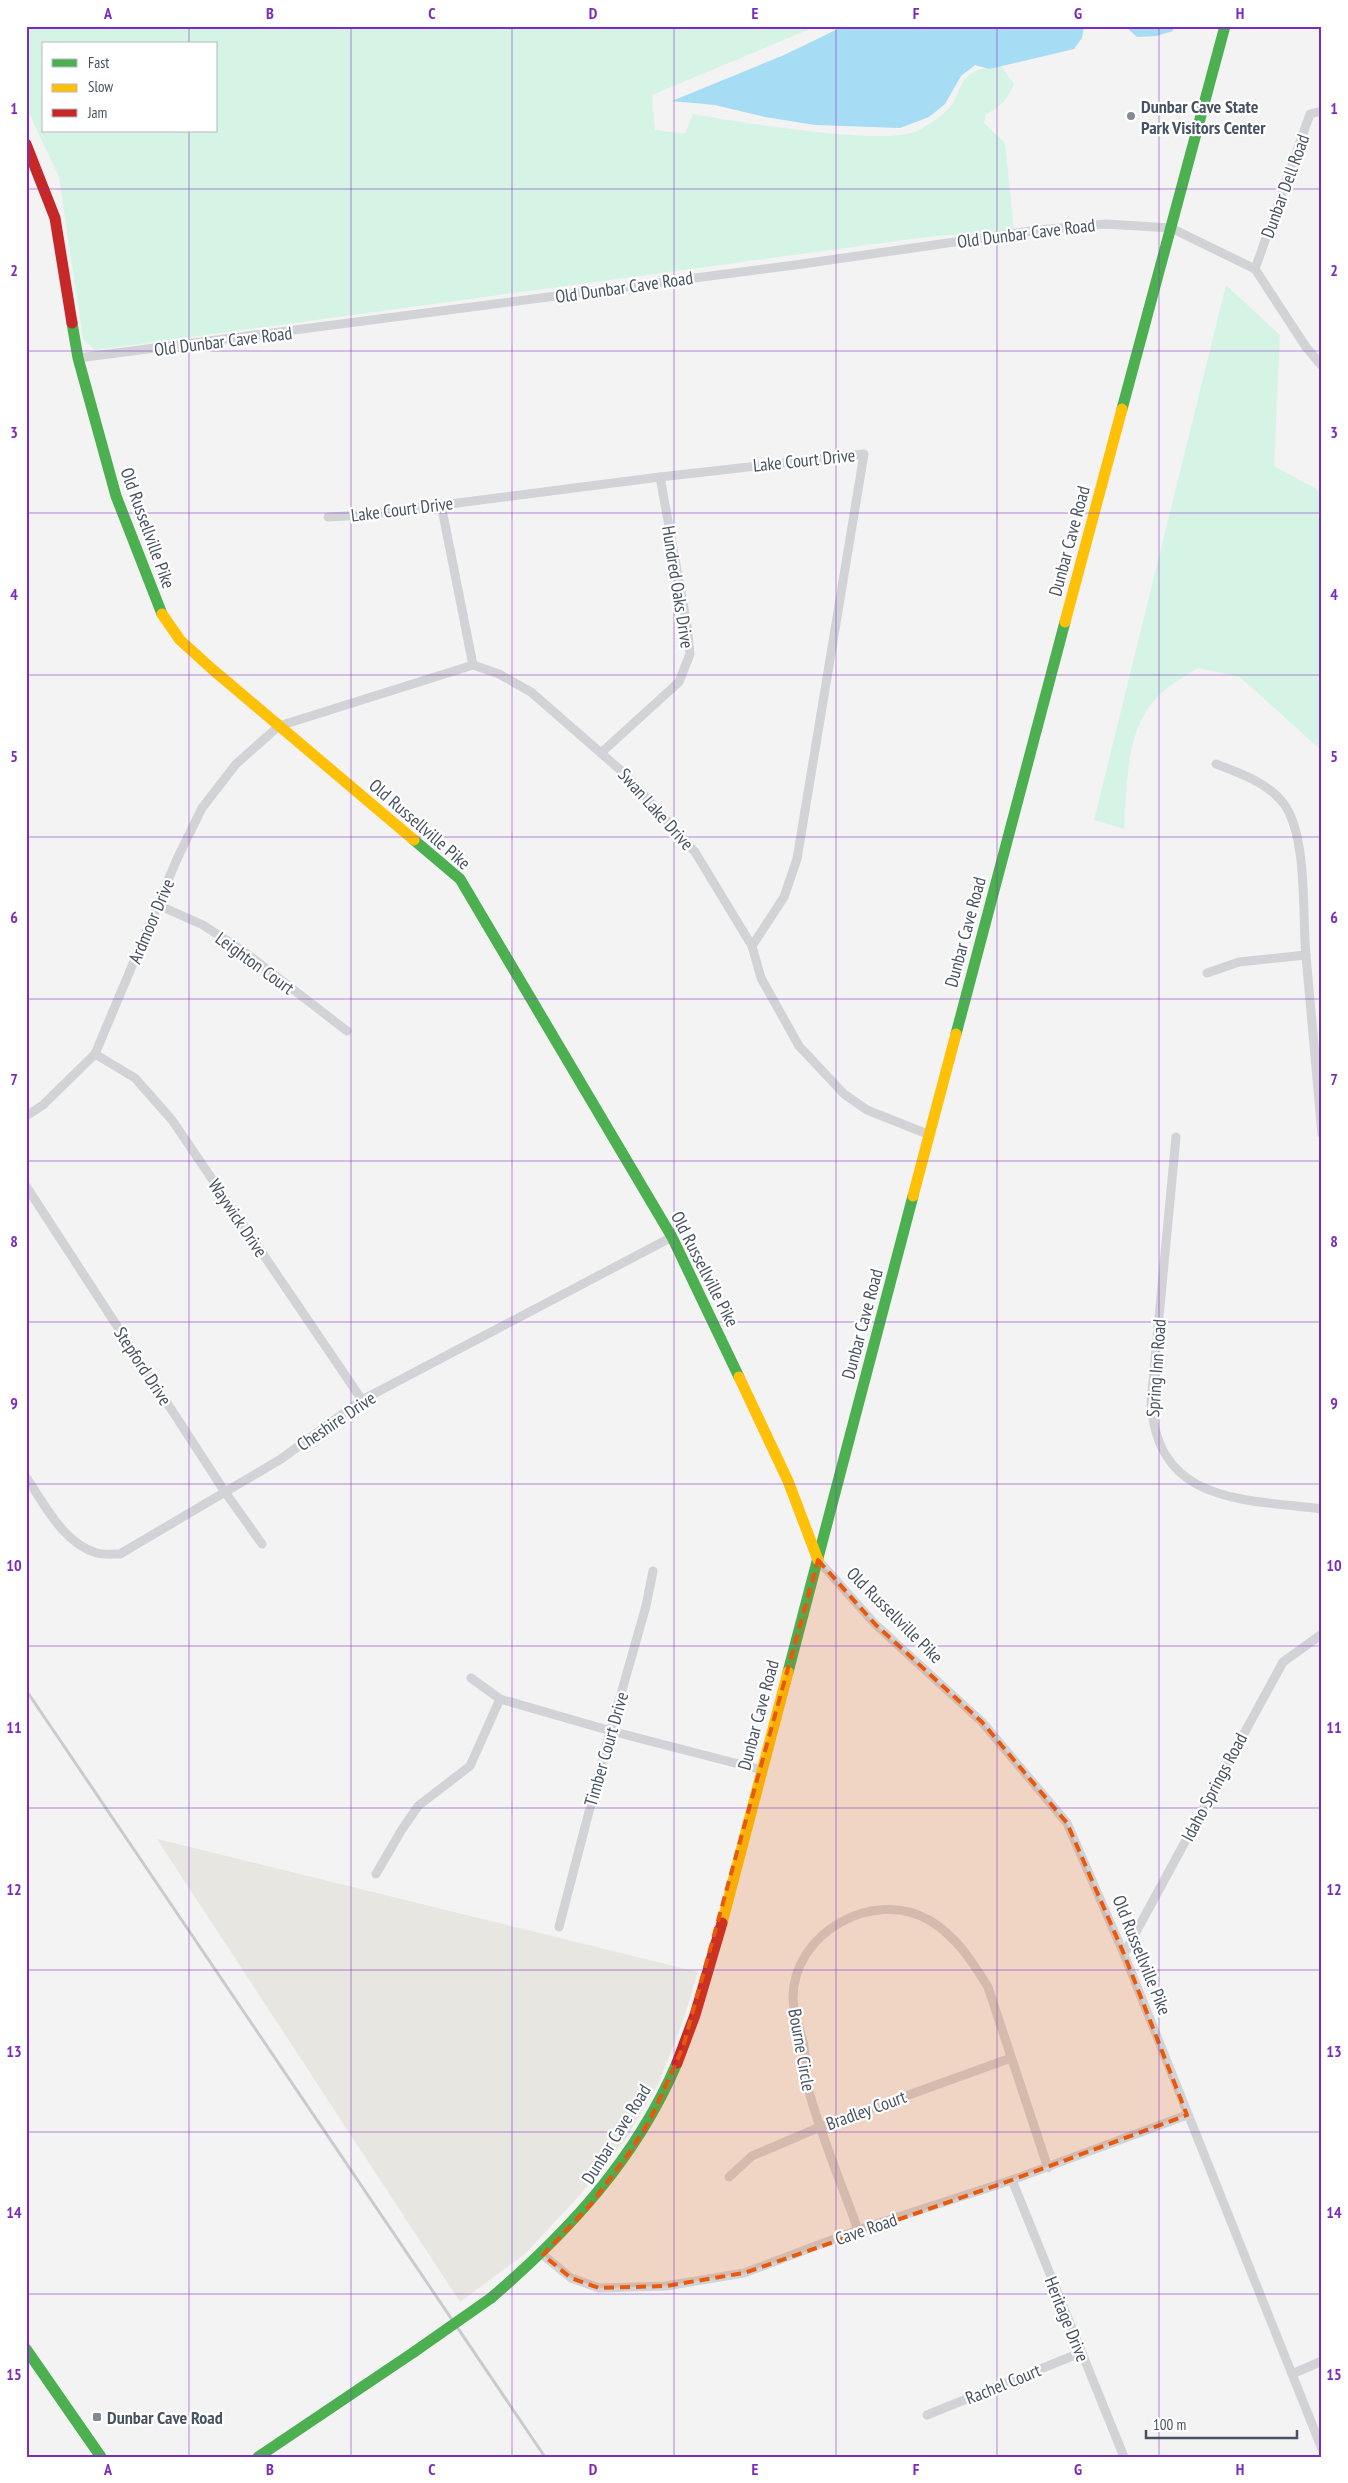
<svg xmlns="http://www.w3.org/2000/svg" width="1348" height="2483" viewBox="0 0 1348 2483" font-family="'PT Sans Narrow',sans-serif">
<style>
.commercial{fill:#e7e6e1}
.green{fill:#d5f4e5;fill-rule:evenodd}
.water{fill:#a7dcf5}
.lines{fill:none;stroke-linecap:round;stroke-linejoin:round}
.street{stroke:#d1d3d7;stroke-width:9}
.fast{stroke:#4caf50;stroke-width:11}
.slow{stroke:#ffc107;stroke-width:11}
.jam{stroke:#c62828;stroke-width:11}
.rail{stroke:#c9cbce;stroke-width:3}
.fast-bridge{stroke:#4caf50;stroke-width:11}
.marked{fill:#e8590c;fill-opacity:0.2;stroke:#e8590c;stroke-width:4;stroke-dasharray:10 6;stroke-linejoin:round}
.grid{fill:none;stroke:#7b2cbf;stroke-width:1;stroke-opacity:0.55}
.poi-dot{fill:#838a95;stroke:#fff;stroke-width:2}
.labels{text-anchor:middle;dominant-baseline:central;stroke-width:4.5;stroke-linejoin:round;paint-order:stroke}
.poi-label{font-size:18px;font-weight:bold;fill:#475262;stroke:#fff;text-anchor:start}
.street-label{font-size:18px;fill:#475262;stroke:#fff}
.neatline{fill:none;stroke:#7b2cbf;stroke-width:2}
.grid-label{font-size:16px;text-anchor:middle;font-weight:bold;fill:#7b2cbf}
</style>
<rect width="100%" height="100%" fill="#f3f3f3"/>
<!-- commercial -->
<polygon class="commercial" points="157,1839 698,1972 682,2024 659,2082 625,2140 580,2195 525,2254 460,2302"/>
<!-- green -->
<g class="green">
<path d="M26,26H817L652,95L655,130L685,134L693,114C734,121 888,148 919,130C931,123 947,114 954,101C959,91 961,80 972,73C980,68 991,68 1001,66L1014,84C1008,99 1000,108 986,114L984,123L1005,143L1014,229L919,238L95,350L83,339L59,177L26,107ZM44,44H216V131H44Z"/>
<path d="M1226,285L1280,335L1274,466L1322,492V751L1240,677L1198,668C1187,675 1176,681 1166,689C1124,722 1128,781 1124,829L1094,820Z"/>
</g>
<!-- water -->
<g class="water">
<polygon points="844,26 1084,26 1082,38 1074,49 989,69 975,65 961,76 945,104 929,117 900,128 815,125 765,117 715,105 672,101 784,55"/>
<polygon points="1125,26 1174,26 1173,31 1156,36 1137,37"/>
</g>
<g class="lines">
<!-- street -->
<g class="street">
<polyline points="1255,269 1310,114 1322,111"/>
<polyline points="78,358 795,265 1038,230 1106,224 1171,228 1255,269 1306,347 1322,366"/>
<polyline points="441,504 473,665"/>
<polyline points="328,517 364,515 660,477 864,454 797,859 784,897 752,946"/>
<polyline points="602,752 679,682 690,654 687,625 660,477"/>
<path d="M1216,764C1240,773 1268,783 1284,804C1308,838 1302,915 1306,956C1311,1015 1317,1075 1322,1134"/>
<polyline points="158,905 203,925 246,953 347,1031"/>
<polyline points="1207,973 1239,962 1306,955"/>
<polyline points="95,1054 135,1078 172,1120 362,1400"/>
<polyline points="26,1116 43,1105 95,1054 177,859 202,808 236,764 279,726 473,665 499,674 531,692 625,774 695,852 752,946 761,978 799,1046 844,1094 867,1110 930,1135"/>
<path d="M1176,1137L1151,1402C1157,1504 1243,1499 1322,1509"/>
<polyline points="26,1186 225,1492 262,1544"/>
<path d="M26,1477C45,1505 63,1543 97,1553C104,1555 113,1554 120,1554L281,1459L362,1400L672,1237"/>
<polyline points="818,1560 875,1624 982,1722 1067,1823 1124,1954 1322,2449"/>
<polyline points="471,1678 500,1699 611,1731 762,1770"/>
<polyline points="376,1874 401,1831 418,1806 470,1766 500,1699"/>
<polyline points="559,1927 605,1750 646,1606 653,1571"/>
<polyline points="1124,1954 1283,1662 1322,1634"/>
<polyline points="729,2177 752,2156 820,2127 1011,2058"/>
<polyline points="1012,2180 1124,2457"/>
<path d="M858,2230C842,2185 823,2141 810,2095C805,2079 806,2062 804,2046C801,2030 793,2013 793,1998C793,1933 873,1888 929,1920C956,1936 972,1961 988,1987L1048,2168"/>
<polyline points="543,2255 571,2278 599,2288 666,2286 744,2273 858,2230 1012,2180 1187,2115"/>
<polyline points="1292,2374 1322,2361"/>
<polyline points="927,2415 1080,2353"/>
</g>
<!-- fast -->
<g class="fast">
<polyline points="72,323 78,358 116,496 162,614"/>
<polyline points="1122,409 1225,26"/>
<polyline points="414,840 460,879 672,1237 739,1377"/>
<polyline points="956,1034 1065,622"/>
<polyline points="788,1672 913,1196"/>
<path d="M491,2298C569,2231 636,2159 677,2063"/>
<polyline points="26,2349 101,2457"/>
<polyline points="258,2457 414,2352"/>
</g>
<!-- slow -->
<g class="slow">
<polyline points="162,614 180,640 212,669 414,840"/>
<polyline points="1065,622 1122,409"/>
<polyline points="913,1196 956,1034"/>
<polyline points="739,1377 788,1481 818,1560"/>
<polyline points="722,1923 788,1672"/>
</g>
<!-- jam -->
<g class="jam">
<polyline points="26,144 55,218 72,323"/>
<polyline points="677,2063 695,2015 722,1923"/>
</g>
<!-- rail -->
<polyline class="rail" points="26,1690 545,2457"/>
<!-- fast-bridge -->
<polyline class="fast-bridge" points="414,2352 491,2298"/>
</g>
<!-- marked area -->
<path class="marked" d="M818,1560L875,1624L982,1722L1067,1823L1124,1954L1187,2115L1012,2180L744,2273L666,2286L599,2288L571,2278L543,2255L591,2204L629,2153L650,2120L683,2047Z"/>
<!-- grid -->
<path class="grid" d="M189,26V44M351,26V2457M512,26V2457M674,26V2457M836,26V2457M997,26V2457M1159,26V2457M189,131V2457M26,189H1322M26,351H1322M26,513H1322M26,675H1322M26,837H1322M26,999H1322M26,1161H1322M26,1322H1322M26,1484H1322M26,1646H1322M26,1808H1322M26,1970H1322M26,2132H1322M26,2294H1322"/>
<!-- markers -->
<g class="poi-dot">
<circle cx="1131" cy="116" r="5"/>
<rect x="92" y="2412" width="10" height="10" rx="2.5"/>
</g>
<g class="labels">
<!-- poi labels -->
<g class="poi-label">
<text x="1141" y="106">Dunbar Cave State<tspan x="1141" dy="21">Park Visitors Center</tspan></text>
<text x="107" y="2417">Dunbar Cave Road</text>
</g>
<!-- street labels -->
<g class="street-label">
<text transform="translate(1285 186) rotate(-70)">Dunbar Dell Road</text>
<text transform="translate(1026 233) rotate(-7)">Old Dunbar Cave Road</text>
<text transform="translate(624 287) rotate(-8)">Old Dunbar Cave Road</text>
<text transform="translate(223 341) rotate(-7)">Old Dunbar Cave Road</text>
<text transform="translate(804 460) rotate(-6)">Lake Court Drive</text>
<text transform="translate(402 509) rotate(-7)">Lake Court Drive</text>
<text transform="translate(148 528) rotate(70)">Old Russellville Pike</text>
<text transform="translate(1069 541) rotate(-75)">Dunbar Cave Road</text>
<text transform="translate(678 587) rotate(81)">Hundred Oaks Drive</text>
<text transform="translate(656 809) rotate(48)">Swan Lake Drive</text>
<text transform="translate(420 824) rotate(41)">Old Russellville Pike</text>
<text transform="translate(151 921) rotate(-67)">Ardmoor Drive</text>
<text transform="translate(965 932) rotate(-75)">Dunbar Cave Road</text>
<text transform="translate(255 963) rotate(36)">Leighton Court</text>
<text transform="translate(238 1218) rotate(56)">Waywick Drive</text>
<text transform="translate(705 1269) rotate(63)">Old Russellville Pike</text>
<text transform="translate(862 1324) rotate(-75)">Dunbar Cave Road</text>
<text transform="translate(143 1366) rotate(57)">Stepford Drive</text>
<text transform="translate(1156 1368) rotate(-86)">Spring Inn Road</text>
<text transform="translate(336 1421) rotate(-34)">Cheshire Drive</text>
<text transform="translate(895 1615) rotate(45)">Old Russellville Pike</text>
<text transform="translate(758 1715) rotate(-75)">Dunbar Cave Road</text>
<text transform="translate(606 1749) rotate(-74)">Timber Court Drive</text>
<text transform="translate(1214 1787) rotate(-62)">Idaho Springs Road</text>
<text transform="translate(1142 1955) rotate(68)">Old Russellville Pike</text>
<text transform="translate(802 2050) rotate(80)">Bourne Circle</text>
<text transform="translate(866 2110) rotate(-20)">Bradley Court</text>
<text transform="translate(616 2134) rotate(-58)">Dunbar Cave Road</text>
<text transform="translate(866 2229) rotate(-19)">Cave Road</text>
<text transform="translate(1067 2319) rotate(68)">Heritage Drive</text>
<text transform="translate(1003 2384) rotate(-22)">Rachel Court</text>
</g>
</g>
<!-- border -->
<rect width="1348" height="2483" fill="none" stroke="#ffffff" stroke-width="55"/>
<!-- legend -->
<rect x="42" y="42" width="175" height="90" fill="#ffffff" stroke="#b5bac0"/>
<rect x="52" y="59" width="25" height="8" fill="#4caf50" stroke="#b5bac0"/>
<text x="88" y="68" font-size="15" fill="#475262">Fast</text>
<rect x="52" y="84" width="25" height="8" fill="#ffc107" stroke="#b5bac0"/>
<text x="88" y="92" font-size="15" fill="#475262">Slow</text>
<rect x="52" y="109" width="25" height="8" fill="#c62828" stroke="#b5bac0"/>
<text x="88" y="118" font-size="15" fill="#475262">Jam</text>
<!-- scale -->
<path d="M1146 2430v8h151v-8" fill="none" stroke="#475262" stroke-width="2.5"/>
<text x="1153" y="2430" font-size="15" fill="#475262" stroke="#ffffff" stroke-width="4" paint-order="stroke">100 m</text>
<rect x="28" y="28" width="1292" height="2428" class="neatline"/>
<g class="grid-label">
<text x="108" y="19">A</text>
<text x="270" y="19">B</text>
<text x="432" y="19">C</text>
<text x="593" y="19">D</text>
<text x="755" y="19">E</text>
<text x="916" y="19">F</text>
<text x="1078" y="19">G</text>
<text x="1240" y="19">H</text>
<text x="14" y="114">1</text>
<text x="1334" y="114">1</text>
<text x="14" y="276">2</text>
<text x="1334" y="276">2</text>
<text x="14" y="438">3</text>
<text x="1334" y="438">3</text>
<text x="14" y="600">4</text>
<text x="1334" y="600">4</text>
<text x="14" y="762">5</text>
<text x="1334" y="762">5</text>
<text x="14" y="923">6</text>
<text x="1334" y="923">6</text>
<text x="14" y="1085">7</text>
<text x="1334" y="1085">7</text>
<text x="14" y="1247">8</text>
<text x="1334" y="1247">8</text>
<text x="14" y="1409">9</text>
<text x="1334" y="1409">9</text>
<text x="14" y="1571">10</text>
<text x="1334" y="1571">10</text>
<text x="14" y="1733">11</text>
<text x="1334" y="1733">11</text>
<text x="14" y="1895">12</text>
<text x="1334" y="1895">12</text>
<text x="14" y="2057">13</text>
<text x="1334" y="2057">13</text>
<text x="14" y="2218">14</text>
<text x="1334" y="2218">14</text>
<text x="14" y="2380">15</text>
<text x="1334" y="2380">15</text>
<text x="108" y="2475">A</text>
<text x="270" y="2475">B</text>
<text x="432" y="2475">C</text>
<text x="593" y="2475">D</text>
<text x="755" y="2475">E</text>
<text x="916" y="2475">F</text>
<text x="1078" y="2475">G</text>
<text x="1240" y="2475">H</text>
</g>
</svg>
